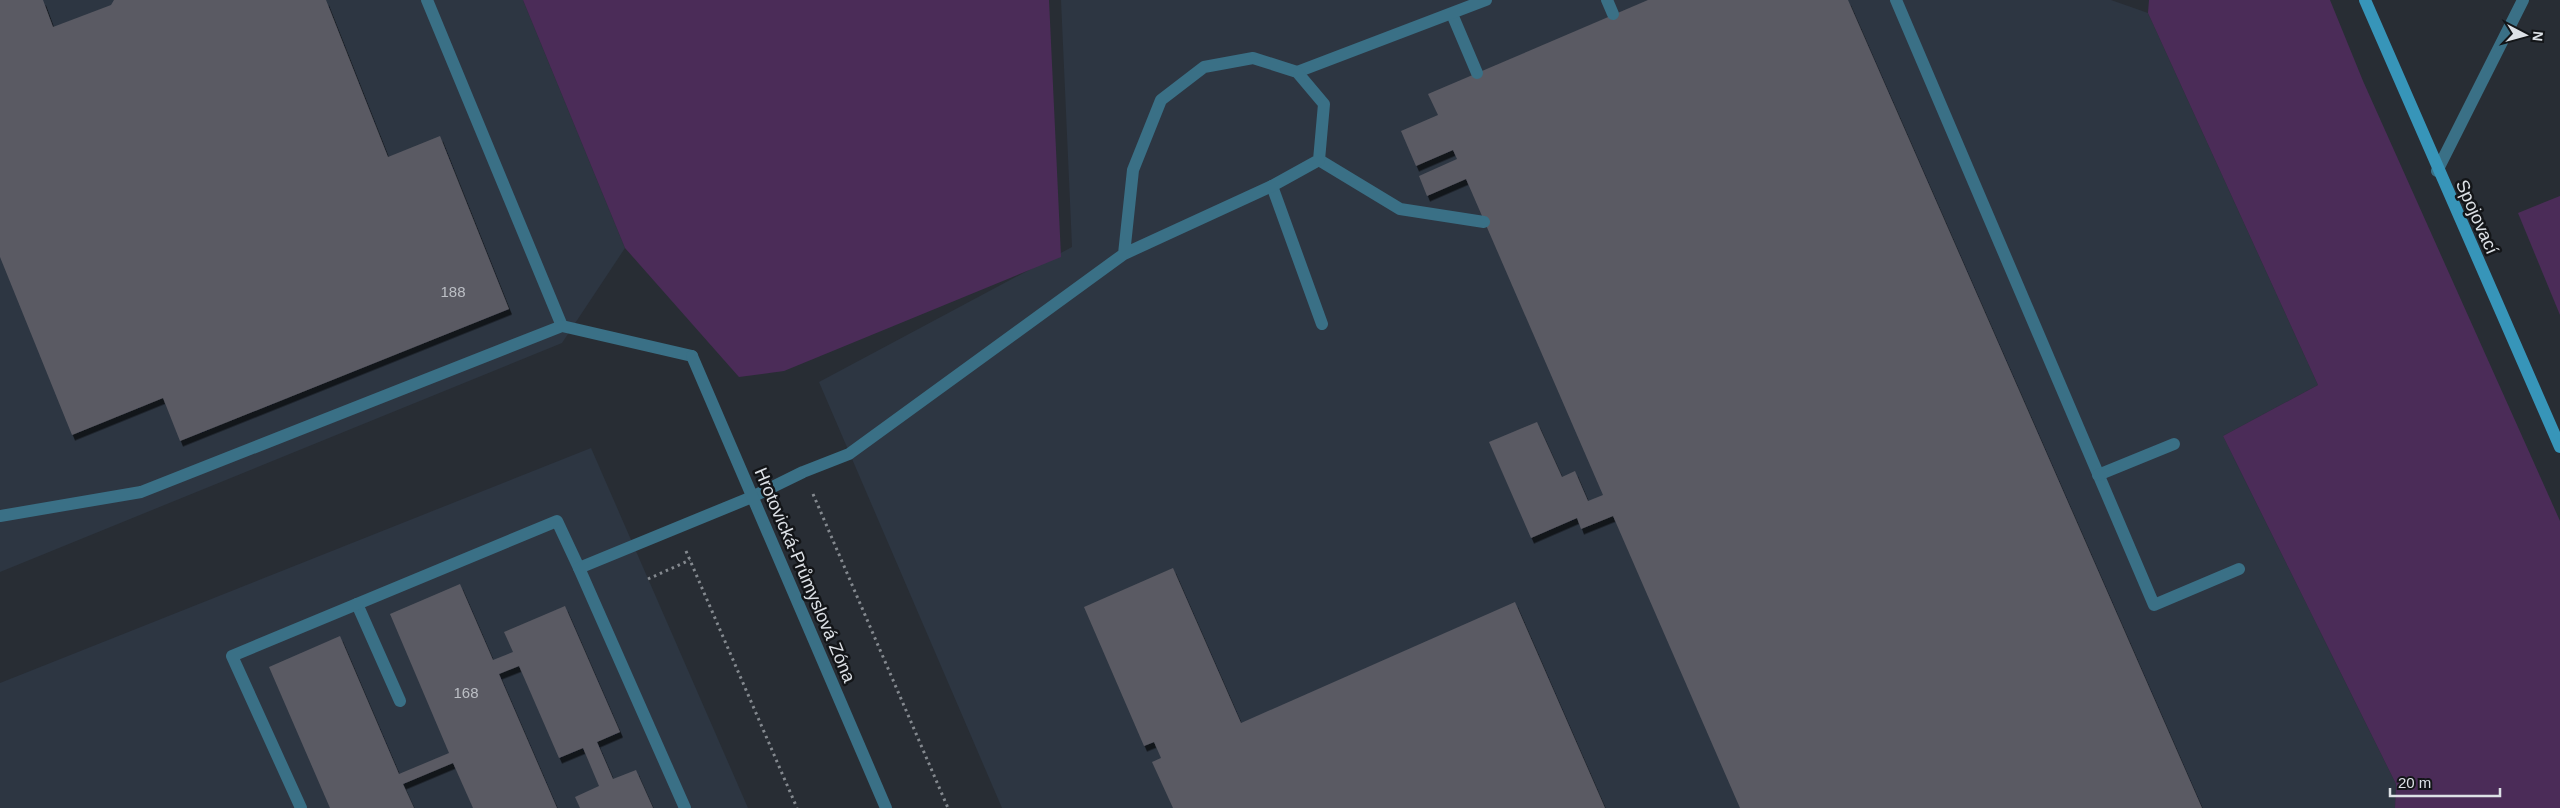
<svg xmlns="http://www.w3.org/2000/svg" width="2560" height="808" viewBox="0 0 2560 808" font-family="Arial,sans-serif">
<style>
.built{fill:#2d3642}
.green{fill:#4b2c58}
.building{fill:#5a5a63;filter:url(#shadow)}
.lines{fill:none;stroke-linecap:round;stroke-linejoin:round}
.path{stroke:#84898f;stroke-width:3;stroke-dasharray:2.5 4;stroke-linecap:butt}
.lane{stroke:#3a7086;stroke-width:12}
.street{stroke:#3a7086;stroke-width:12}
.secondary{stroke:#3795b9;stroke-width:12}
.labels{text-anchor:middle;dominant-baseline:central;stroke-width:5;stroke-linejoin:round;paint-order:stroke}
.number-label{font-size:15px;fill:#bcbfc5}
.street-label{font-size:18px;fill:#dde1e6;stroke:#131518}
</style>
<defs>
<filter id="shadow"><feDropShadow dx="3" dy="5.5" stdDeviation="0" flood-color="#0009"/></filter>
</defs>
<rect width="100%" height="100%" fill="#282d34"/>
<!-- built -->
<g class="built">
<polygon points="0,0 523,0 625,248 562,343 0,572"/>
<polygon points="1061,0 2111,0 2148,13 2318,385 2223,436 2396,784 2395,808 1002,808 819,382 1072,247"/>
<polygon points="591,448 748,808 0,808 0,683"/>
</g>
<!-- green -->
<g class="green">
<polygon points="523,0 1049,0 1061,257 784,371 739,377 625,248"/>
<polygon points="2149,0 2330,0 2363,81 2560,521 2560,808 2395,808 2396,784 2223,436 2318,385 2148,13"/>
<polygon points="2560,196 2560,315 2518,213"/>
</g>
<!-- building -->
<g class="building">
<polygon points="0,0 43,0 53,27 111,5 114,0 326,0 388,157 440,136 509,309 180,441 163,398 72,435 0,257"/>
<polygon points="1648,0 1848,0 2202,808 1740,808 1613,516 1581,529 1577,518 1531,538 1489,442 1537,422 1562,477 1575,471 1588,501 1603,495 1466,179 1427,196 1419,176 1457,159 1453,150 1416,166 1401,131 1438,115 1428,94"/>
<polygon points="1173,568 1241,723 1515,602 1605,808 1173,808 1152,762 1161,758 1154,742 1144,746 1084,607"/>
<polygon points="460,584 493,660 513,652 504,632 565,606 620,732 597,742 613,779 636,770 653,808 580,808 575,797 599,786 583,748 559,758 519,666 499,674 557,808 473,808 453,763 403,784 414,808 330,808 269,667 340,636 399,774 449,753 390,614"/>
</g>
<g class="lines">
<!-- path -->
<g class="path">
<polyline points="813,494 948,808"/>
<polyline points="686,551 797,808"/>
<polyline points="648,579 690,560"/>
</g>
<!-- lane -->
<g class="lane">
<polyline points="427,0 562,326"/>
<polyline points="1607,0 1613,14"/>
<polyline points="1896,0 2154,605 2239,569"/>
<polyline points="1452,14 1477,73"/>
<polyline points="1297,72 1486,0"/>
<polyline points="1319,160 1400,209 1484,222"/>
<polyline points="2437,171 2523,0"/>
<polyline points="1272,186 1322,324"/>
<polyline points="2098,475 2174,444"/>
<polyline points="0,516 141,492 562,326 692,356"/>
<polyline points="357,604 400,701"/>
<polyline points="301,808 232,656 557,521 579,568"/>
<polyline points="685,808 579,568 752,497 803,472 849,454 1124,254 1272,186 1319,160 1324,104 1297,72 1253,58 1204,67 1161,100 1133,170 1124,254"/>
</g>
<!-- street -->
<polyline class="street" points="692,356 886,808"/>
<!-- secondary -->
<polyline class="secondary" points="2365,0 2560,447"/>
</g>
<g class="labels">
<!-- number labels -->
<g class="number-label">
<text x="453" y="291">188</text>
<text x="466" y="692">168</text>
</g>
<!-- street labels -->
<g class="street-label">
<text transform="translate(2477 217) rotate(66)">Spojovací</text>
<text transform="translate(805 575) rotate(67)">Hrotovická-Průmyslová Zóna</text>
</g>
</g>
<!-- north arrow -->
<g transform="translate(2525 35) rotate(96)" stroke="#131518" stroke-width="4" paint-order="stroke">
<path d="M0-4L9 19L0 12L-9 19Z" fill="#dde1e6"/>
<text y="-8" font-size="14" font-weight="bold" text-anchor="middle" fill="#dde1e6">N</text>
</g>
<!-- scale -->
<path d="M2390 788v8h110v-8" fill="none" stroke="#dde1e6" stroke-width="2.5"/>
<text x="2398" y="788" font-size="15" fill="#dde1e6" stroke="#131518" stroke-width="4" paint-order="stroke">20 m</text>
</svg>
